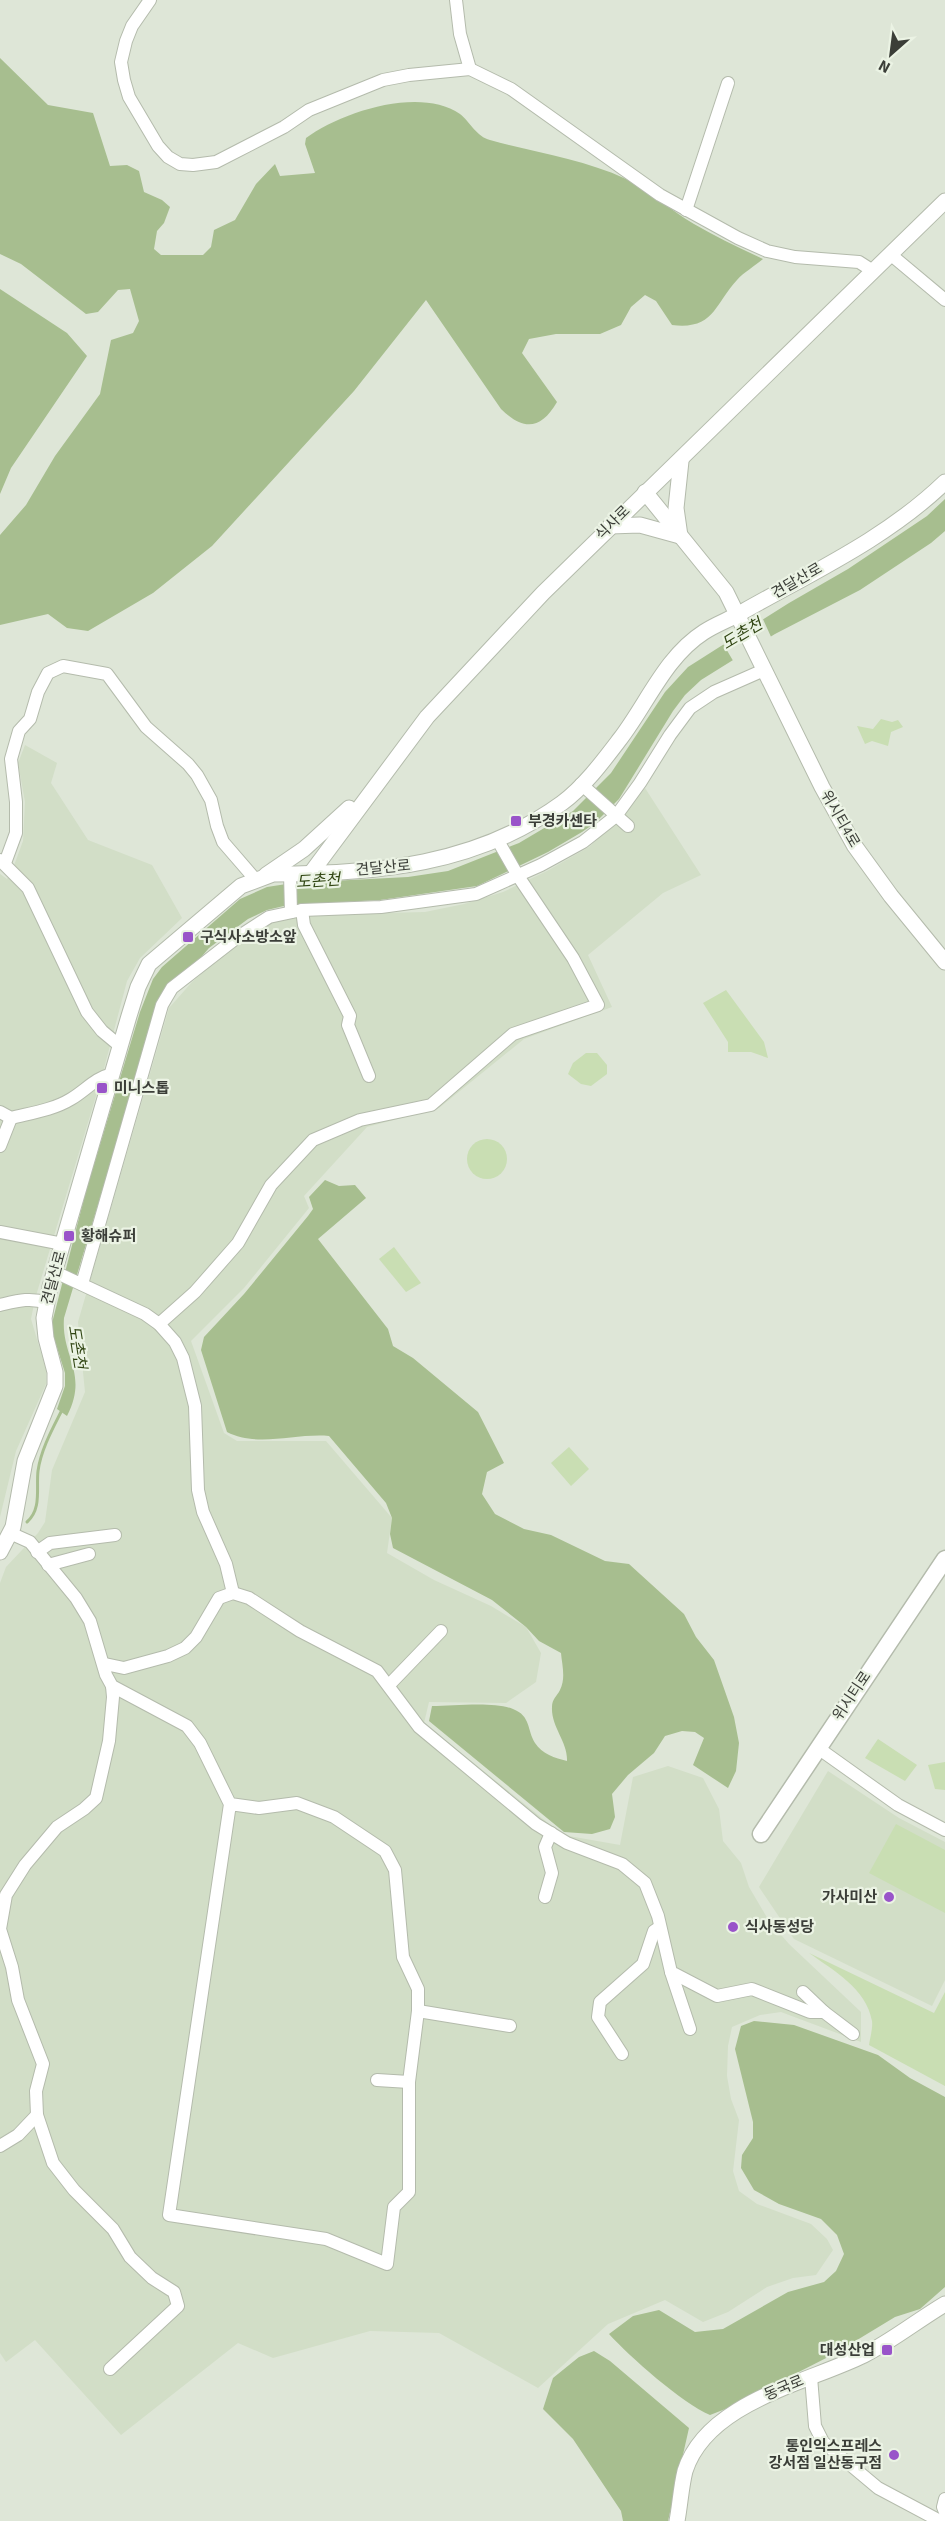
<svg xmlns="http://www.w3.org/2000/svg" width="945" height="2521" viewBox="0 0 945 2521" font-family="'Source Sans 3','Noto Sans KR',sans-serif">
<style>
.built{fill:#d2dec7}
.green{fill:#c9deb3}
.forest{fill:#a7be8f}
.pier{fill:#dee6d7}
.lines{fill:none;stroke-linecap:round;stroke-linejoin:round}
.stream{stroke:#a7be8f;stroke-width:3}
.minor-casing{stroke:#b4bbac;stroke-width:14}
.tertiary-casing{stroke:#b4bbac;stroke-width:17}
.secondary-casing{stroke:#b4bbac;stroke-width:19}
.minor{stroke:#fff;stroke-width:12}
.tertiary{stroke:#fff;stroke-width:15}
.secondary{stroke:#fff;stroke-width:16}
.poi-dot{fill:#9954c9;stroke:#ebf3e4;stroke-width:2}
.labels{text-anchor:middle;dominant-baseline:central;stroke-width:4.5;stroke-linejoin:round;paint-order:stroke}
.street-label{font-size:15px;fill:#3b3e38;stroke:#ebf3e4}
.poi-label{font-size:15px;font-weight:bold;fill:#3b3e38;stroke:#ebf3e4;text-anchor:start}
.water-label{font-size:16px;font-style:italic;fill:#314613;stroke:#ebf3e4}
</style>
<rect width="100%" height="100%" fill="#dee6d7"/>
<!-- built -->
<g class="built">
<polygon points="25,745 57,763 51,783 88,840 152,865 182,918 140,958 127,981 102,1076 35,1299 31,1319 46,1370 46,1384 16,1451 0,1517 0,874 7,879 12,871 23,841 25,802 18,763"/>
<polygon points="645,788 701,875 663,893 588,955 612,1007 524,1039 439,1108 367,1127 304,1196 309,1208 244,1288 191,1341 224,1433 237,1441 326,1441 392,1518 387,1553 434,1580 491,1606 526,1627 541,1653 536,1682 506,1703 429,1702 424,1723 563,1835 620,1845 633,1777 668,1766 703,1778 719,1809 723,1841 741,1863 749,1887 769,1921 789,1944 861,2012 861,2042 781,2012 760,2015 732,2027 728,2046 727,2076 731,2099 739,2120 733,2171 739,2191 757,2204 811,2224 827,2239 833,2250 816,2275 793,2278 767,2287 728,2312 703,2322 665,2300 608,2324 538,2388 439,2333 370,2331 273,2358 238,2343 121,2435 35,2340 6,2362 0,2353 0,1583 6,1567 38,1533 45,1522 52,1470 85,1392 78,1322 169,1008 192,982 215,962 273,919 303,915 425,912 464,904 503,892 547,871 589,847 619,819"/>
<polygon points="828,1771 899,1818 945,1842 945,1980 932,2006 794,1939 759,1887"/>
</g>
<!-- green -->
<g class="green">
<polygon points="881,719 892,722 898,720 903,727 891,732 888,746 872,741 865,744 857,726 873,729"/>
<polygon points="726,990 764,1042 768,1058 751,1052 728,1052 728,1042 703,1003"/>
<polygon points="586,1053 597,1053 607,1065 607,1074 591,1086 581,1084 568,1074 573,1063"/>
<circle cx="487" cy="1159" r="20"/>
<polygon points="394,1247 421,1283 406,1292 379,1259"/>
<polygon points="569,1447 589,1469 571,1486 551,1463"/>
<polygon points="878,1739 917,1765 905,1781 865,1758"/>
<polygon points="945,1762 945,1790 935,1789 928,1765"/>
<polygon points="896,1824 945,1850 945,1913 869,1873"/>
<path d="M809,1953L934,2013L945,1992V2086L869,2045C870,2038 873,2028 872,2021C866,1988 834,1971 809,1953Z"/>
</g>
<!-- forest -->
<g class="forest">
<path d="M0,58L48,105L93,113L110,166L127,165L139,171L144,192L162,200L170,207L164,223L157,231L154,249L161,255H203L211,247L214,230L235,220L256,184L275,164L280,176L315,173L305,144L306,138C341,112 420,86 460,114C470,122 477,137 490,140C535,153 583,159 626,179C650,190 671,211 694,224C716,237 740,248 763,259C755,266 744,272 737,280C714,305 714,330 672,325L656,301L645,295L631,307L621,325L600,334H556L529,339L522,353L557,402C541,430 523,431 501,409L426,300L354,391L212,546L153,593L88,631L67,628L48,614L0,625V535L26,505L55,456L100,394L111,340L133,333L139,321L130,289L118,290L98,312L86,314L21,264L0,254Z"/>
<polygon points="0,289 67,333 87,356 11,468 0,494"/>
<path d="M945,499V531L931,543L860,590L775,634L701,680L685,695L673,711L619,799L595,823L582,832L548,852L477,886L380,900L288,905L267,910L248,919L209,948L197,962L170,982L158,1004L64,1318C61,1357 89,1373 67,1416L57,1409L65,1386V1373L53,1335L52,1323L86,1191L140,1012L153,979L162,967L240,899L267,887L293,883L408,877L448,871L519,843L573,811L611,773L665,692L688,667L789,603L848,569L927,516Z"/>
<path d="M325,1180L339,1186L355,1185L366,1198L318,1239L388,1329L393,1346L413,1358L478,1412L504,1463L487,1472L482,1494L495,1514L524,1529L551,1535L605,1561L629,1564L684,1614L696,1637L714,1660L734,1717L739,1743L736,1771L728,1788L693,1765L704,1738L695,1732L682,1731L665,1736L654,1753L628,1775L612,1794L615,1817L610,1829L592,1834L564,1832L429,1721L432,1706C454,1706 493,1701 513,1709C531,1716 527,1730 535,1743C542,1754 555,1758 567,1761C568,1742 551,1727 552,1707C552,1699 557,1696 560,1690C566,1678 562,1665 561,1653L539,1641L526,1627L492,1600L393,1548L390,1534L392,1518L386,1503L329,1436C295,1433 258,1448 227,1432L201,1350L204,1337L244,1294L308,1216L313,1209L309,1197Z"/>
<path d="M754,2021L794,2025L878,2055L910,2078L945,2097V2287L920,2309L895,2317L834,2354L728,2408L710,2415C683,2404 629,2356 609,2334L633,2316L659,2310L695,2332L723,2329L788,2292L824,2282L836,2271L844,2254L837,2235L821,2219L779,2204L754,2190L741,2168L742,2155L753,2138V2122L735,2049L741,2026Z"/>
<polygon points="594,2351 610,2361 689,2428 668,2521 623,2521 621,2511 573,2439 543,2409 553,2378 579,2357"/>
</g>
<!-- pier -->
<polygon class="pier" points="762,617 772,639 735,664 722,642"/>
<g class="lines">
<!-- stream -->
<path class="stream" d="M27,1522C42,1509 36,1488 38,1471C41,1449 53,1428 63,1408"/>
<!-- minor casing -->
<g class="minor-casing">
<g id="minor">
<polyline points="150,0 132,26 126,41 121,62 124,80 129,97 158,146 168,157 180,164 193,165 216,162 284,127 309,110 383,80 409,75 470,69 511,89 660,195 738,238 767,251 795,257 859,262 873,271"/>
<polyline points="456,0 460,34 470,69"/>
<polyline points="686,210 728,83"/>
<polyline points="890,254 945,300"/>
<polyline points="581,784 628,826"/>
<polyline points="0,860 28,888 87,1012 102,1031 120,1046"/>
<polyline points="5,863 16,833 16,802 11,759 19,731 30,719 38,692 48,673 63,666 107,674 146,727 188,764 197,775 211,800 217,826 223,842 255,879"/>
<polyline points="290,874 291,912"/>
<polyline points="302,910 304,925 350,1016 348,1025 369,1076"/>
<path d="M0,1112L11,1118C31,1113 53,1110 71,1099C86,1090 95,1078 112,1074"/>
<polyline points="0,1146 11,1118"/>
<polyline points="0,1232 63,1244"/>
<polyline points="55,1272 145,1314 159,1324 175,1342 183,1358 195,1406 198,1490 203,1512 226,1564 233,1593"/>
<polyline points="82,1284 162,1005 172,988 235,939 269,917 302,910 381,907 476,894 541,865 583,842 616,816 640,783 670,735 690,708 714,692 764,670"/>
<path d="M0,1305C17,1301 30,1297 47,1303"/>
<polyline points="159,1324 195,1292 238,1243 271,1185 313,1140 360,1120 431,1105 513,1034 598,1005 573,958 518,876 497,839"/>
<polyline points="10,1533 30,1542 76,1598 90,1621 106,1675 112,1686 187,1726 200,1743 230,1804 169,2215 326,2239 387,2264 394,2207 409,2192 409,2082 418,2011 418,1989 403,1957 395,1870 385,1851 334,1817 297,1803 259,1808 230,1804"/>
<polyline points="37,1552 50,1543 115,1535"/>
<polyline points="48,1565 89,1554"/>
<polyline points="105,1664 124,1668 168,1656 185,1648 196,1637 219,1598 233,1593 249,1598 300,1631 377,1671 419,1727 536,1824 567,1843 622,1864 645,1883 658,1916 671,1972 717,1996 752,1989 810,2012 824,2012 853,2034"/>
<polyline points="389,1685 441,1631"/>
<polyline points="818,1748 898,1805 945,1830"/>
<polyline points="545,1897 552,1873 545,1847 551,1833"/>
<polyline points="671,1972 690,2029"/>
<polyline points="803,1992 824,2012"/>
<polyline points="418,2011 510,2026"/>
<polyline points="622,2054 598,2017 600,2002 643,1964 654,1931 660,1927"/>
<polyline points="377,2080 409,2082"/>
<polyline points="0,2146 18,2135 37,2115"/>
<polyline points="110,2369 178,2306 174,2292 152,2278 130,2257 113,2229 74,2190 53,2163 37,2115 36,2091 43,2064 18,2000 12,1967 0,1929 6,1895 25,1865 57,1827 84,1809 96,1798 109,1741 113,1697 112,1686"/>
<polyline points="811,2377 815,2426 823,2442 878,2488 940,2521"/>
<polyline points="945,2499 943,2507 945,2512"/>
</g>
</g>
<!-- tertiary casing -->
<g class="tertiary-casing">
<g id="tertiary">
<polyline points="645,492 726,592 822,787 854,845 891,896 945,962"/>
<polyline points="610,526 640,525 680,536 676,508 681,461"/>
<polyline points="311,873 427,717 543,593 945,201"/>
<polyline points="266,875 304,849 349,808"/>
<path d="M0,1552L13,1527L25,1461L55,1386V1372L46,1338L44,1318L50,1287L129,1016L138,987L149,964L241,886L273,874C376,874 477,865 562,803C584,787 604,760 620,739C647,704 665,657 704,632C716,624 731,619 744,611C813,572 887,538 945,482"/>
<path d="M677,2521C680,2505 681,2487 685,2471C707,2402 807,2383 864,2355C892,2341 918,2320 945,2304"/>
</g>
</g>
<!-- secondary casing -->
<g class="secondary-casing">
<polyline id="secondary" points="761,1834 945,1559"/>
</g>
<!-- minor -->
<use href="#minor" class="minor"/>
<!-- tertiary -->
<use href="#tertiary" class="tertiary"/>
<!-- secondary -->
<use href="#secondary" class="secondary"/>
</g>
<!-- markers -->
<g class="poi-dot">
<rect x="510" y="815" width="12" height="12" rx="3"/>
<rect x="182" y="931" width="12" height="12" rx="3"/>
<rect x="96" y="1082" width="12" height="12" rx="3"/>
<rect x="63" y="1230" width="12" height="12" rx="3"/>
<circle cx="889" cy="1897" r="6"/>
<circle cx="733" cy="1927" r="6"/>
<rect x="881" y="2344" width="12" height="12" rx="3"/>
<circle cx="894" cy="2455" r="6"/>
</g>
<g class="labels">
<!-- street labels -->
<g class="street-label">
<text transform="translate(613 523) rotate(-45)">식사로</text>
<text transform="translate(797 581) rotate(-30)">견달산로</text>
<text transform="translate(840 819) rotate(60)">위시티4로</text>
<text transform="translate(383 868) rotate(-5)">견달산로</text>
<text transform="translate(54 1278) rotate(-75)">견달산로</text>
<text transform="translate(852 1696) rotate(-56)">위시티로</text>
<text transform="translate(784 2388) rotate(-23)">동국로</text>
</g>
<!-- poi labels -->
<g class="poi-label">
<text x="528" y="821">부경카센타</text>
<text x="200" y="937">구식사소방소앞</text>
<text x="114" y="1088">미니스톱</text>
<text x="81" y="1236">황해슈퍼</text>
<text x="877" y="1897" text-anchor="end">가사미산</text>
<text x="745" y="1927">식사동성당</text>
<text x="875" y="2350" text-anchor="end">대성산업</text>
<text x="882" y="2446" text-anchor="end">통인익스프레스<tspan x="882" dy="17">강서점 일산동구점</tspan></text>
</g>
<!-- water labels -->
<g class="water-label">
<text transform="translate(742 634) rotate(-31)">도촌천</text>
<text transform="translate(318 881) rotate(-4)">도촌천</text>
<text transform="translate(77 1347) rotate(81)">도촌천</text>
</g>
</g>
<!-- north arrow -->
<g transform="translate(891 54) rotate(208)" stroke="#ebf3e4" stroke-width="4.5" paint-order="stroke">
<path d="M0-4.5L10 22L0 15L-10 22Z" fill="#3b3e38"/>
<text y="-9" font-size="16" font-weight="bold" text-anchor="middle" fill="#3b3e38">N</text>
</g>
</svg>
